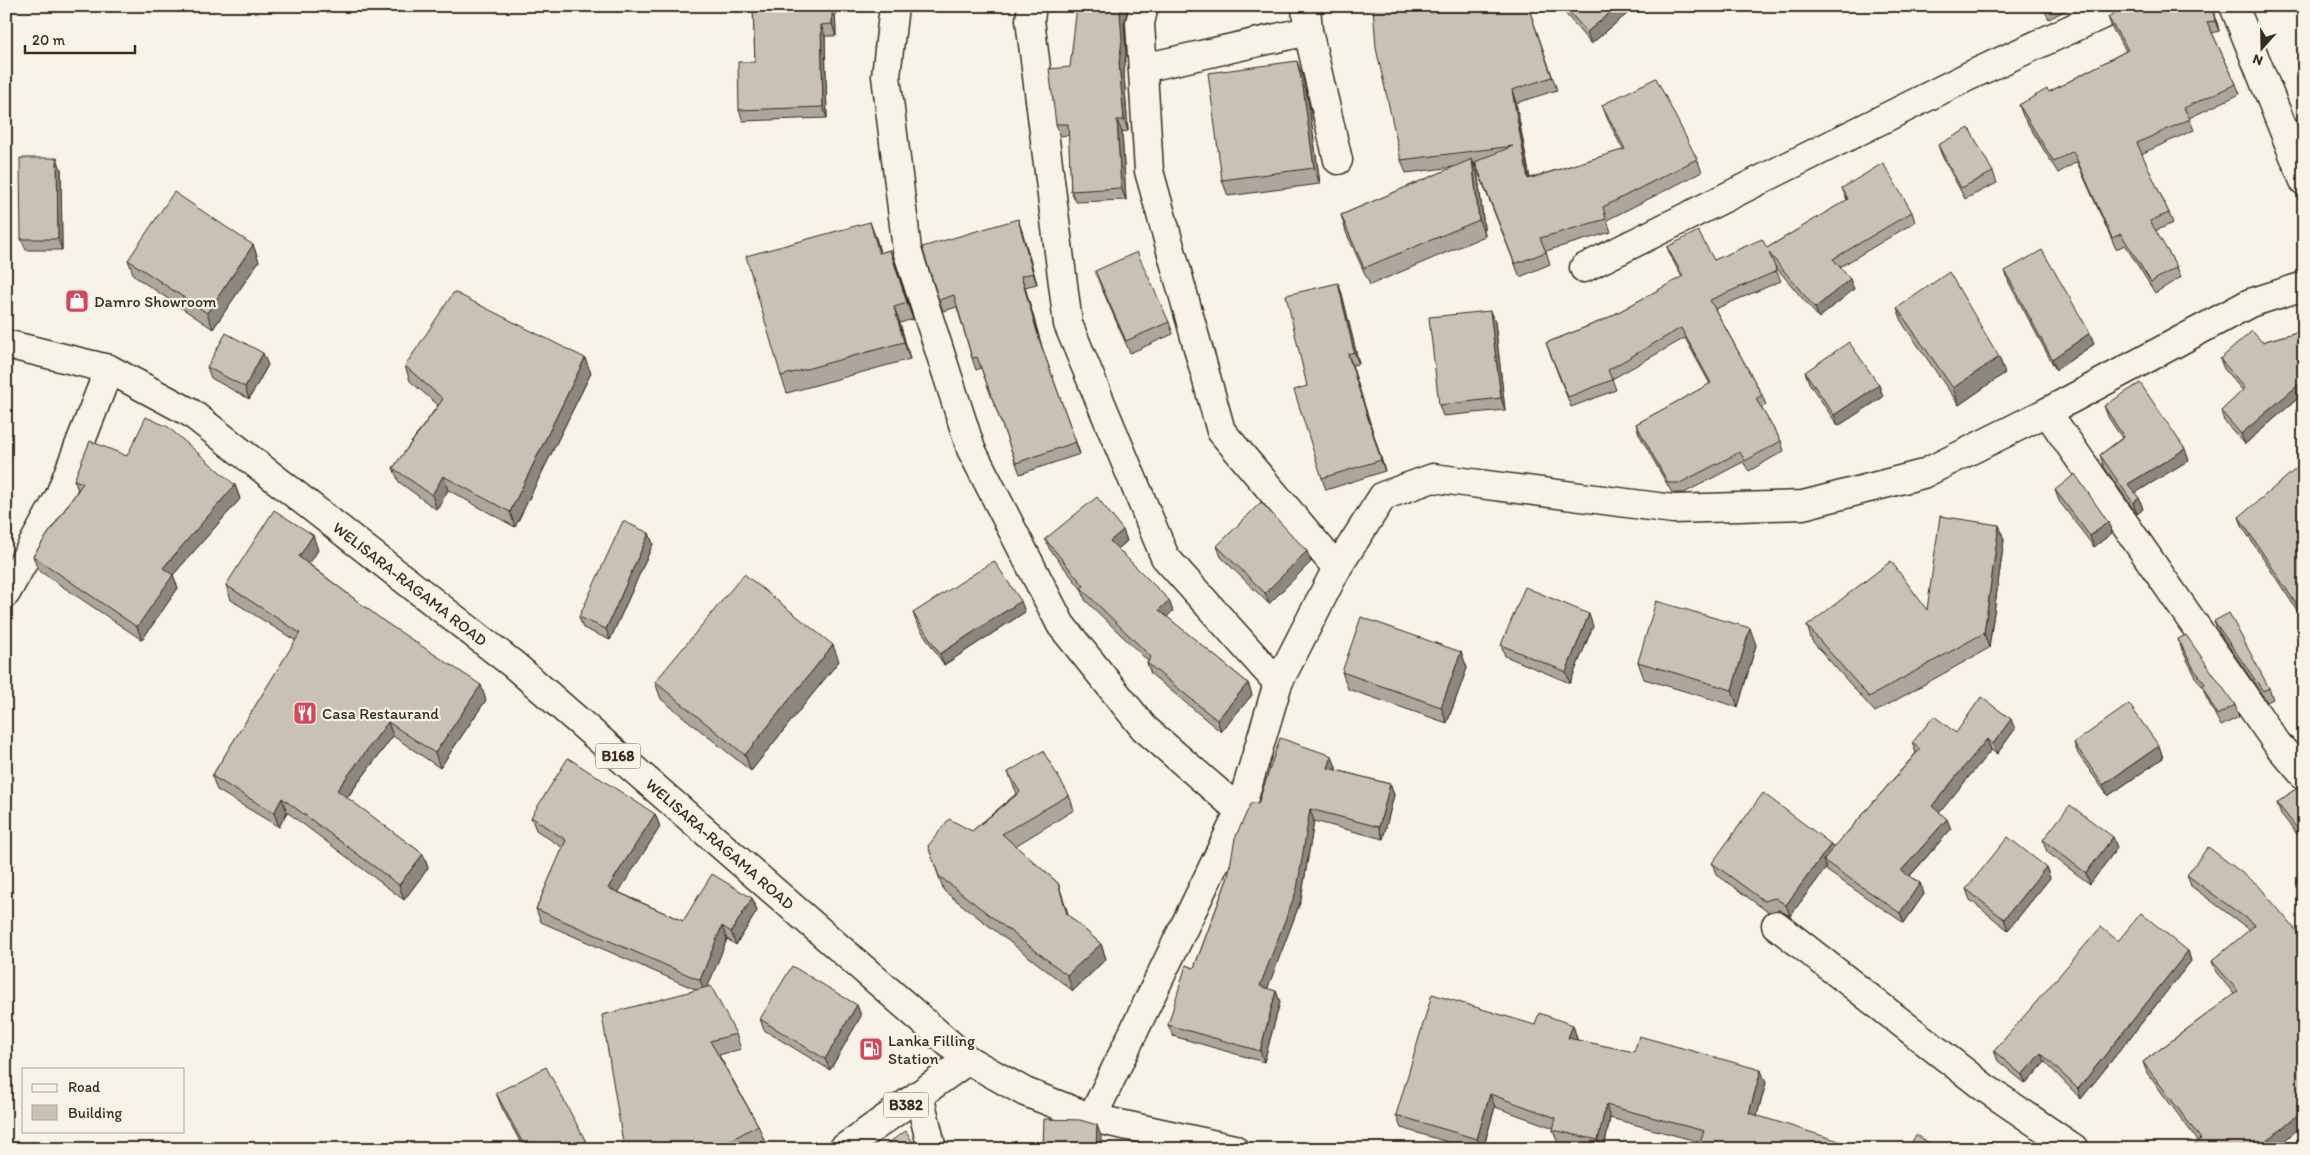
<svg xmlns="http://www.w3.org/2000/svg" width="2310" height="1155" viewBox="0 0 2310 1155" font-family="Itim,sans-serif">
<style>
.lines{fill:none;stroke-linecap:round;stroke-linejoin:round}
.minor-casing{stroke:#3b2a1e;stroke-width:31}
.major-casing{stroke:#3b2a1e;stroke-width:31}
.minor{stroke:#f7f3e8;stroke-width:28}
.major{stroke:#f7f3e8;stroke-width:28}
.wall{fill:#aca69d;stroke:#3b2a1e}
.shaded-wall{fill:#8c877f;stroke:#3b2a1e}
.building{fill:#c8c1b6;stroke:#3b2a1e}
.labels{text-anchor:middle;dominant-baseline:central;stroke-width:4.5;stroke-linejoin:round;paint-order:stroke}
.shield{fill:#f7f3e8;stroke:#73665b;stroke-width:1}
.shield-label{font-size:15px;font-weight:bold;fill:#3b2a1e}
.poi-label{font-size:16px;fill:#3b2a1e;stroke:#f7f3e8;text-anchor:start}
.street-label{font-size:16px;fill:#3b2a1e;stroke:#f7f3e8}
</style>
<rect width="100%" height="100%" fill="#f7f3e8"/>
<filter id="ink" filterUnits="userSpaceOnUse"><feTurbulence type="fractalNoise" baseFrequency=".02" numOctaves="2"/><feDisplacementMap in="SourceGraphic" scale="10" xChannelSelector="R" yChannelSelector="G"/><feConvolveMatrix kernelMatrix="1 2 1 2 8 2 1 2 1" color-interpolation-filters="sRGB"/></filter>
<g filter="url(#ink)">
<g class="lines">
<!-- minor casing -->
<g class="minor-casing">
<g id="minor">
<polyline points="894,6 886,76 907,250 971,449 1061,625 1144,728 1240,811"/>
<polyline points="1032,6 1030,20 1068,324 1165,557 1278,683"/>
<polyline points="1144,6 1140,23 1149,171 1221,431 1337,568"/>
<polyline points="1306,6 1308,31 1338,160"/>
<polyline points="2234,6 2304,181"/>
<polyline points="1143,68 1308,31"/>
<polyline points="1584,268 1969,76 2121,6"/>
<polyline points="2047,412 2278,745 2304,775"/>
<polyline points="6,593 59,497 109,369"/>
<polyline points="1776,925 1985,1088 2075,1149"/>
<polyline points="919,1095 932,1149"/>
<polyline points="1092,1118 1240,811 1278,683 1337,568 1383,496 1433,478 1673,509 1803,505 1923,474 2047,412 2250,303 2304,286"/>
</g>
</g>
<!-- major casing -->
<g class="major-casing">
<g id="major">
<polyline points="6,344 109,369 191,413 514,665 968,1060 1025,1092 1092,1118 1234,1149"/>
<polyline points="843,1149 968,1060"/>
</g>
</g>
<!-- minor -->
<use href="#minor" class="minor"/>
<!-- major -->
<use href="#major" class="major"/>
</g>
<!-- wall -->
<g class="wall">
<polygon points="753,6 835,6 836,36 825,36 827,118 743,121 739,110 755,62"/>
<polygon points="1528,6 1557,90 1516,103 1530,178 1623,150 1607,118 1602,105 1697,159 1702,172 1607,220 1611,232 1546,251 1550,264 1520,277 1475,164 1474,164 1478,176 1485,236 1370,285 1346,232 1341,215 1454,167 1406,173 1401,160"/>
<polygon points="1559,6 1633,6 1634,8 1591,44"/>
<polygon points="2042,6 2074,6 2049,19"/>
<polygon points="2127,6 2213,6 2219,31 2212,33 2236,84 2240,94 2189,118 2194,130 2141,154 2169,213 2173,223 2155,231 2177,267 2181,277 2155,293 2125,245 2116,249 2077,162 2058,173 2023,116 2019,105 2049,92 2126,51 2112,28 2108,17"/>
<polygon points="1124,24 1126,51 1124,75 1128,131 1122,132 1126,200 1076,202 1071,191 1069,135 1060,136 1056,124 1070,67"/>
<polygon points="1303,77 1309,104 1320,184 1228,196 1222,180"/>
<polygon points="1938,145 1993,172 1997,183 1965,199 1942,156"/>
<polygon points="61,169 62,250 26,250 21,239"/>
<polygon points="1842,188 1912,212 1915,222 1840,267 1854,289 1819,318 1774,265 1781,281 1715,309 1762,395 1766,405 1761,408 1781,441 1784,451 1749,471 1743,462 1684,493 1672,493 1639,434 1636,424 1710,384 1685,338 1612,379 1616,390 1571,407 1546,343 1606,319 1682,277 1671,257 1667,247 1714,260 1767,248 1847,200"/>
<polygon points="1022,231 1037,284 1025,287 1044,354 1080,454 1020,474 981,368 976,370 972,358 957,307 943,311 939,300"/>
<polygon points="876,238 880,253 890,250 913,319 900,323 910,359 787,393 781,376"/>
<polygon points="253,245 259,261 213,329 134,276 128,260"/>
<polygon points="1095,271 1169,322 1173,334 1130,353 1099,282"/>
<polygon points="2005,271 2090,333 2094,344 2056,370 2009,283"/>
<polygon points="1338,283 1342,294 1359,364 1352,365 1385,471 1326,490 1322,478 1307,386"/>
<polygon points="1897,308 1999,357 2005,373 1959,405 1903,324"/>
<polygon points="1495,322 1505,410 1443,416 1439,405"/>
<polygon points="2304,330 2304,393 2245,444 2224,421 2221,411 2243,391 2224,369 2220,359 2262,342"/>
<polygon points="268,365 249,399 211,378 207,367"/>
<polygon points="405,366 591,373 515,527 448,490 437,510 399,482 393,468 438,405 410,381"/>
<polygon points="1805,372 1879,385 1883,397 1838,426 1809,383"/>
<polygon points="2104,406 2189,460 2135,493 2139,498 2143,509 2137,514 2104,467 2100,455 2122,438 2108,417"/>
<polygon points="127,456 235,485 240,499 173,575 178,588 142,640 38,570 33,556 78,490 74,480"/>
<polygon points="2304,475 2304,621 2243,528 2239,517"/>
<polygon points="2055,490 2108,522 2112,533 2094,547 2059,501"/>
<polygon points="1999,525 2004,540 1989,648 1875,712 1812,641 1807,626 1927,610"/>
<polygon points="1123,530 1127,541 1118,549 1173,611 1167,617 1248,683 1252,695 1221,732 1151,674 1147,663 1148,661 1085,600 1082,590 1050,550 1045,539"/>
<polygon points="649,533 653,544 610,640 583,628 579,617"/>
<polygon points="1217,546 1311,562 1269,604 1221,557"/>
<polygon points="318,550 309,564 486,700 440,768 393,736 347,798 423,854 428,868 404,900 287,812 279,827 217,790 212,776 296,641 231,600 226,585"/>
<polygon points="1025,612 944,665 917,624 913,613"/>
<polygon points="2214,621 2269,688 2273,699 2267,702 2219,632"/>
<polygon points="1593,626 1570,683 1505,656 1501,645"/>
<polygon points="2178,639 2235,705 2239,717 2221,726 2206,697 2203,687 2198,681 2182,650"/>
<polygon points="1756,645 1738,707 1644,679 1638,662"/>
<polygon points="1461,652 1467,668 1447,723 1348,689 1342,672"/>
<polygon points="839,661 751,771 661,699 655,682"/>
<polygon points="2015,729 1997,754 1991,750 1939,812 1951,829 1910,876 1920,883 1924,894 1904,923 1827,871 1826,868 1790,916 1779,910 1768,912 1716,874 1712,863 1831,844 1833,849 1916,753 1912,743 1956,733"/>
<polygon points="2074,743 2159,746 2163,758 2108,796 2078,754"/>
<polygon points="1336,767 1336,770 1390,784 1394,795 1383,839 1314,821 1301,900 1267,989 1276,991 1280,1002 1264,1062 1173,1036 1168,1025 1194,968 1228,877 1258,804"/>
<polygon points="1008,772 1069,795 1074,810 1015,846 1058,883 1068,915 1101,944 1106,959 1073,991 944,891 928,846 972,831 1017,793 1014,787"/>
<polygon points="2304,782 2304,843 2281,814 2277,803"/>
<polygon points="655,814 660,827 618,892 683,921 752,898 757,911 736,945 727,939 707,987 736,1034 741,1049 719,1055 758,1125 764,1140 749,1149 624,1149 697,990 541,922 536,909 563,848 536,830 531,817"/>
<polygon points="2113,837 2117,848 2090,884 2047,852 2043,840"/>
<polygon points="2046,867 2050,878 2008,930 1970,900 1966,889"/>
<polygon points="2187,875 2258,885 2275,1149 2198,1141 2147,1073 2143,1062 2234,994 2216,972 2212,961 2250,930 2191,886"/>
<polygon points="2118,941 2188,951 2191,961 2081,1099 2045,1062 2026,1084 1998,1061 1994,1051"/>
<polygon points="857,1005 861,1016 830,1070 764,1030 760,1019"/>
<polygon points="1535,1025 1573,1025 1577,1039 1577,1040 1766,1083 1757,1115 1700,1142 1610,1118 1604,1149 1583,1149 1558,1144 1553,1130 1554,1128 1495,1107 1483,1149 1471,1149 1401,1128 1396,1115"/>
<polygon points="496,1093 590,1149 524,1149 502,1108"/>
</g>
<!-- shaded-wall -->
<g class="shaded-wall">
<polygon points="832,6 835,6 836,36 832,24"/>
<polygon points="1122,6 1129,6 1124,24 1126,51 1124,75 1128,131 1124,120 1119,63 1120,13"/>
<polygon points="1618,6 1633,6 1634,8 1591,44 1587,32"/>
<polygon points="2212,6 2213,6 2219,31 2215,21"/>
<polygon points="821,25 825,36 827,118 823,107"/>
<polygon points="1297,61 1303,77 1309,104 1320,184 1314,168"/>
<polygon points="1512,90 1516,103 1532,192 1528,179"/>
<polygon points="1117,120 1122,132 1126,200 1121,188"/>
<polygon points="57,158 61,169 62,250 58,239"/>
<polygon points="1472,159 1478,176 1485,236 1479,220"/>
<polygon points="1018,219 1022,231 1037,284 1033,273"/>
<polygon points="870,222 876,238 885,270 879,253"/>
<polygon points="253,245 259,261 213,329 207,313"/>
<polygon points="890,250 896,266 913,319 907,303"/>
<polygon points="1021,276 1025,287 1044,354 1080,454 1040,342"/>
<polygon points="1850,279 1854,289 1819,318 1815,308"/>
<polygon points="1338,283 1342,294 1359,364 1354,352"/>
<polygon points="894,307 900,323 910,359 904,342"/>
<polygon points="1490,311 1495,322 1505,410 1501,398"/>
<polygon points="2090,333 2094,344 2056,370 2052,359"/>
<polygon points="263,353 268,365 249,399 245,387"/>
<polygon points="1348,354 1352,365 1385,471 1381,460"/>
<polygon points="1999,357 2005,373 1959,405 1953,388"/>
<polygon points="585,358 591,373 515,527 510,512"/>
<polygon points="2304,380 2304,393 2245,444 2241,434"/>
<polygon points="1879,385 1883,397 1838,426 1834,415"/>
<polygon points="2185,449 2189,460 2132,495 2128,484"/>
<polygon points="443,476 448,490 437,510 432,495"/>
<polygon points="235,485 240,499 173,575 178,588 142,640 137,627 163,568"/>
<polygon points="2139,498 2143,509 2137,514 2133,503"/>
<polygon points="2108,522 2112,533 2094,547 2090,536"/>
<polygon points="1999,525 2004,540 1989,648 1984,633"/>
<polygon points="1123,530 1127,541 1114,552 1110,541"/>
<polygon points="649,533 653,544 610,640 606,629"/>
<polygon points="313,535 318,550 305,571 299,557"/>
<polygon points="1307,551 1311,562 1269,604 1265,593"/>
<polygon points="1169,600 1173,611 1163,621 1159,610"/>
<polygon points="1021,601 1025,612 944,665 940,654"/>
<polygon points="1589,614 1593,626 1570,683 1566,672"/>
<polygon points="1750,628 1756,645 1738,707 1732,690"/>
<polygon points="833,645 839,661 751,771 745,755"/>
<polygon points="1461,652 1467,668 1447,723 1441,707"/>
<polygon points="1248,683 1252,695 1221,732 1217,720"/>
<polygon points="481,685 486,700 440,768 435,753"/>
<polygon points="2011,719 2015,729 1997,754 1993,744"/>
<polygon points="388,722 393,736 342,804 337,790"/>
<polygon points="1987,739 1991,750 1936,817 1932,806"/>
<polygon points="2159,746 2163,758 2108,796 2103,785"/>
<polygon points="1332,756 1336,767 1332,779 1328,768"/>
<polygon points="1390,784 1394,795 1383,839 1379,827"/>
<polygon points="282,798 287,812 279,827 274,813"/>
<polygon points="1310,809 1314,821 1301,900 1264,998 1260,986"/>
<polygon points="655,814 660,827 613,901 608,888"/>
<polygon points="1947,819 1951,829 1905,881 1901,871"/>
<polygon points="2113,837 2117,848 2090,884 2086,873"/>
<polygon points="1831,844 1835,855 1823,860 1826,868 1790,916 1786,905"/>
<polygon points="423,854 428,868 404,900 399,885"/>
<polygon points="2046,867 2050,878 2008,930 2004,919"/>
<polygon points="1058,883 1063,898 1073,929 1067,914"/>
<polygon points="1920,883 1924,894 1904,923 1900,913"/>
<polygon points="752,898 757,911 736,945 731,932"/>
<polygon points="722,926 727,939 705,994 700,980"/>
<polygon points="1101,944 1106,959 1073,991 1067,975"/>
<polygon points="2188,951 2191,961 2081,1099 2078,1089"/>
<polygon points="1276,991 1280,1002 1264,1062 1260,1051"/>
<polygon points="857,1005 861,1016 830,1070 825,1059"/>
<polygon points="1573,1025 1577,1039 1573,1051 1568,1038"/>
<polygon points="2041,1053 2045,1062 2026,1084 2022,1075"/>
<polygon points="1761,1070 1766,1083 1754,1126 1749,1113"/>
<polygon points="1490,1094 1495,1107 1483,1149 1481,1149 1477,1139"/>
<polygon points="1606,1105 1610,1118 1604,1149 1602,1149 1598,1140"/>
<polygon points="2304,1109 2304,1124 2275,1149 2258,1149"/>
<polygon points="1097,1125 1101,1136 1101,1149 1096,1149"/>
</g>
<!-- building -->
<g class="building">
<polygon points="753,6 832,6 832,24 821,25 823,107 739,110 738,62 755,62"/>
<polygon points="1077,6 1122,6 1120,13 1122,40 1119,63 1124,120 1117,120 1121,188 1071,191 1068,124 1056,124 1049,69 1070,67"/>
<polygon points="1373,6 1528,6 1552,77 1512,90 1528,179 1625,149 1602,105 1656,78 1697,159 1603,207 1606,219 1540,238 1546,252 1515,264 1475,162 1513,146 1401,160 1376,48"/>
<polygon points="1564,6 1618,6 1587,32"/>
<polygon points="2044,6 2051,6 2046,9"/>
<polygon points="2127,6 2212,6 2215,21 2207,22 2236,84 2184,108 2190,119 2137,143 2169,213 2150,221 2177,267 2151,282 2121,234 2112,238 2073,151 2054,162 2019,105 2047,89 2049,92 2128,50 2108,17"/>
<polygon points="1297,61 1303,87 1314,168 1222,180 1208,73"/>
<polygon points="1969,128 1993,172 1961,188 1938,145"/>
<polygon points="20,158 57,158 58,239 21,239"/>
<polygon points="1472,159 1479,220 1364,268 1341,215"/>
<polygon points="1883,163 1912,212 1833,259 1850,279 1815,308 1769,253 1777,271 1710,300 1762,395 1756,399 1781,441 1745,461 1740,452 1680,483 1668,483 1636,424 1711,383 1681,328 1608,370 1612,380 1568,397 1546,343 1606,319 1683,276 1667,247 1698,231 1714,260 1762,239 1767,248 1848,199 1842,188"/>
<polygon points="174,192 253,245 207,313 128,260"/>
<polygon points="1018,219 1033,273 1021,276 1040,342 1076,442 1016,463 977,357 972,358 954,295 939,300 922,247"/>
<polygon points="870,222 879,253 890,250 907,303 894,307 904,342 781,376 746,256"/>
<polygon points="2042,250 2090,333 2052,359 2005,271"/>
<polygon points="1137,252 1169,322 1126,341 1095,271"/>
<polygon points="1949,272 1999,357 1953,388 1897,308"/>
<polygon points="1338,283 1354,352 1348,354 1381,460 1322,478 1294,390 1307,386 1286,295"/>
<polygon points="454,292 585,358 510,512 443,476 432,495 393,468 443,399 405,366"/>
<polygon points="1490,311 1501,398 1439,405 1429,317"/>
<polygon points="2304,330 2304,380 2241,434 2221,411 2245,388 2220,359 2252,331 2262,342"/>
<polygon points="226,333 263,353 245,387 207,367"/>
<polygon points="1849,342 1879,385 1834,415 1805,372"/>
<polygon points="2140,383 2185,449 2128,484 2139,498 2133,503 2100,455 2124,437 2104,406"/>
<polygon points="146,417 168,427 235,485 163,568 173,575 137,627 33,556 83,483 74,480 90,441 127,456"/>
<polygon points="2297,468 2304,475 2304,530 2302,531 2304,533 2304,616 2239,517"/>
<polygon points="2075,474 2108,522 2090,536 2055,490"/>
<polygon points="1097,497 1123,530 1110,541 1169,600 1159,610 1248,683 1217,720 1147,663 1151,657 1081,588 1084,586 1045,539"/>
<polygon points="1261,502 1307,551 1265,593 1217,546"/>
<polygon points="274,510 313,535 299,557 385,622 481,685 435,753 388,722 337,790 423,854 399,885 282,798 274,813 212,776 300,633 226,585"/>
<polygon points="1940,516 1999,525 1984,633 1869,697 1807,626 1891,561 1927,610"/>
<polygon points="623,521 649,533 606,629 579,617"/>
<polygon points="994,561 1021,601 940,654 913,613"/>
<polygon points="744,574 833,645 745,755 655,682"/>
<polygon points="1525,587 1589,614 1566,672 1501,645"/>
<polygon points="1656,601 1750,628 1732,690 1638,662"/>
<polygon points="2229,613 2269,688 2263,691 2214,621"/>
<polygon points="1361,617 1461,652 1441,707 1342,672"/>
<polygon points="2186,635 2235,705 2217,715 2202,686 2205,684 2194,669 2178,639"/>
<polygon points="1981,697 2011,719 1993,744 1987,739 1932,806 1947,819 1901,871 1920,883 1900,913 1823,860 1920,749 1912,743 1934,716 1956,733"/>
<polygon points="2129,704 2159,746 2103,785 2074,743"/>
<polygon points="1280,738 1332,756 1328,768 1390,784 1379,827 1310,809 1297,889 1260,986 1276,991 1260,1051 1168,1025 1186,965 1194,968 1228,877 1235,838 1251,803 1258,804"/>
<polygon points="1043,751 1069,795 1002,834 1058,883 1067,914 1101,944 1067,975 939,876 928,846 949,819 972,831 1020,792 1008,772"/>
<polygon points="568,758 655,814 608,888 683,921 712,874 752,898 731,932 722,926 700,980 536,909 566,840 531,817"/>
<polygon points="2304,782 2304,837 2277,803"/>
<polygon points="1763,793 1831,844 1786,905 1775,898 1764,901 1712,863"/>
<polygon points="2070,805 2113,837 2086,873 2043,840"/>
<polygon points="2008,837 2046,867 2004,919 1966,889"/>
<polygon points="2208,847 2258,885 2304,940 2304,1109 2258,1149 2190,1149 2201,1139 2143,1062 2238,991 2212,961 2255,925 2187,875"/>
<polygon points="2141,913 2188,951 2078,1089 2041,1053 2022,1075 1994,1051 2101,927 2118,941"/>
<polygon points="792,966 857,1005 825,1059 760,1019"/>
<polygon points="711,986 736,1034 710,1041 758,1125 715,1149 624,1149 602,1015"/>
<polygon points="1432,994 1535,1025 1539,1013 1573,1025 1568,1038 1634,1052 1639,1036 1761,1070 1749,1113 1865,1149 1697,1149 1704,1131 1606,1105 1598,1140 1553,1130 1556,1118 1490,1094 1477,1139 1396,1115"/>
<polygon points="546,1067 590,1149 526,1149 496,1093"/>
<polygon points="1044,1119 1080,1120 1097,1125 1096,1149 1043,1149"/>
<polygon points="2304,1130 2304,1149 2296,1149"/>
<polygon points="906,1131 917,1149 879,1149"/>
<polygon points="1916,1135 1939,1149 1908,1149"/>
</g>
</g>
<!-- icons -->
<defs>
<g id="shop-square" transform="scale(1.25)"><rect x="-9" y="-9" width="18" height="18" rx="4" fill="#d1495b" stroke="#f7f3e8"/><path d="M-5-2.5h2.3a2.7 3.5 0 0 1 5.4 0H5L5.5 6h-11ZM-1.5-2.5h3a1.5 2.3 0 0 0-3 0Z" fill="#fff"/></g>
<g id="restaurant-square" transform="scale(1.25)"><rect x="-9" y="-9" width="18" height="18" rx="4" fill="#d1495b" stroke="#f7f3e8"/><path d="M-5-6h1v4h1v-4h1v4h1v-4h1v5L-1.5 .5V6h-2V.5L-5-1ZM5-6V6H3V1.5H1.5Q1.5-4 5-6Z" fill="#fff"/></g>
<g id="fuel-square" transform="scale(1.25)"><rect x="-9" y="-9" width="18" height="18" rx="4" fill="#d1495b" stroke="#f7f3e8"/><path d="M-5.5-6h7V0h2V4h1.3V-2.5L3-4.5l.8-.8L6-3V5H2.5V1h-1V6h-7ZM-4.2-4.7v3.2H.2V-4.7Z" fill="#fff"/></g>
</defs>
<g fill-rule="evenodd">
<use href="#shop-square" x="77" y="301"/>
<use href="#restaurant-square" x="305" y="713"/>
<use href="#fuel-square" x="871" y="1049"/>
</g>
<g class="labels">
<!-- shield labels -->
<g class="shield">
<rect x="595.5" y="743.5" width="45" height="25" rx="4"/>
<rect x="883.5" y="1092.5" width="45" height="25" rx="4"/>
</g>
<g class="shield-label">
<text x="618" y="756">B168</text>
<text x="906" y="1105">B382</text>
</g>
<!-- poi labels -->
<g class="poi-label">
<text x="94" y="301">Damro Showroom</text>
<text x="322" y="713">Casa Restaurand</text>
<text x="888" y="1040">Lanka Filling<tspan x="888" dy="18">Station</tspan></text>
</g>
<!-- street labels -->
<g class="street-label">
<text transform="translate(410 584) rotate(38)">WELISARA-RAGAMA ROAD</text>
<text transform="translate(720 844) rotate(41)">WELISARA-RAGAMA ROAD</text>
</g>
</g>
<!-- margin -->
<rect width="2310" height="1155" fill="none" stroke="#f7f3e8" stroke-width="25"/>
<rect x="12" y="12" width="2285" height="1130" fill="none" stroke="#3b2a1e" stroke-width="2" filter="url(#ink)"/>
<!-- legend -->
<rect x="22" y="1068" width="162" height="65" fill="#f7f3e8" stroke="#aca397"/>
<rect x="32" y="1084" width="25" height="8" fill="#f7f3e8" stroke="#aca397"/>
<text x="68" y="1092" font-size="15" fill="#3b2a1e">Road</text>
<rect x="32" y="1105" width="25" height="15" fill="#c8c1b6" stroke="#aca397"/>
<text x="68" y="1118" font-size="15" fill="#3b2a1e">Building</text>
<!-- north arrow -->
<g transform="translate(2262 48) rotate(200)" stroke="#f7f3e8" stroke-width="4" paint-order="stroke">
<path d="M0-4L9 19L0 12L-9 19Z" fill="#3b2a1e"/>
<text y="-8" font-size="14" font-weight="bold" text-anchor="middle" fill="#3b2a1e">N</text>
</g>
<!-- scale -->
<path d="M25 45v8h110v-8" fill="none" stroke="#3b2a1e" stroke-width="2.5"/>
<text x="32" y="45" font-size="15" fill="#3b2a1e" stroke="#f7f3e8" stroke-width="4" paint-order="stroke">20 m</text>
</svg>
